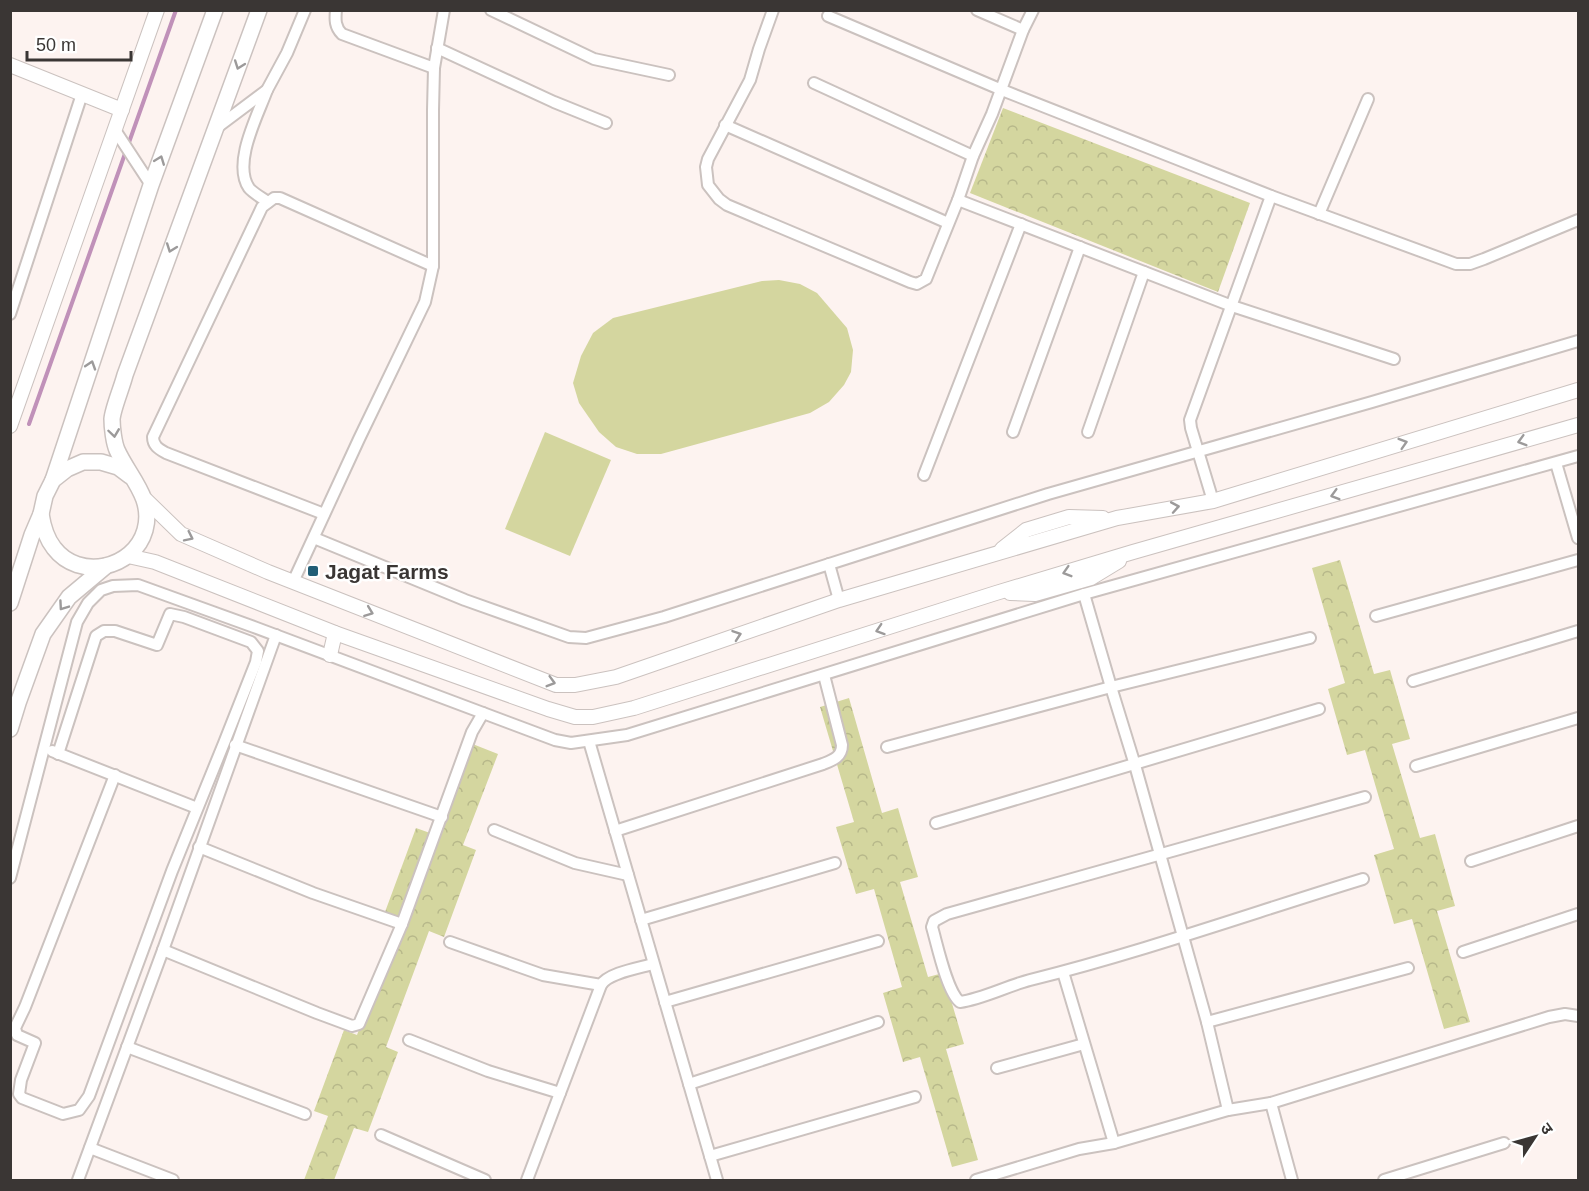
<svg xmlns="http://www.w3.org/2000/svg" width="1589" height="1191" viewBox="0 0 1589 1191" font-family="Arial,'Noto Sans Devanagari',sans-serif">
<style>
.green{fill:#d4d69f}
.park{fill:url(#park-crowns)}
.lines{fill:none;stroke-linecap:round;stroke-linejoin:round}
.stream{stroke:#c091b9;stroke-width:4}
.minor-casing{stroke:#cbc2bf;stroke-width:14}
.tertiary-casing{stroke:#cbc2bf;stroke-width:16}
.secondary-casing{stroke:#cbc2bf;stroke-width:18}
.minor{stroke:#fff;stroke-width:10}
.tertiary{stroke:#fff;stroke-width:14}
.secondary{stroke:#fff;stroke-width:15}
.oneway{stroke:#9c9a9a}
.poi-dot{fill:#225e76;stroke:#fff;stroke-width:2}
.labels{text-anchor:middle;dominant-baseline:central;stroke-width:5;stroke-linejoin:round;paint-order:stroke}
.poi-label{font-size:21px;font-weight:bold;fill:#3a3634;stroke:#fff;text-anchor:start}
</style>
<defs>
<pattern id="park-crowns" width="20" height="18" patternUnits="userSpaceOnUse" patternTransform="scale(1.5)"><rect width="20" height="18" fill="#d4d69f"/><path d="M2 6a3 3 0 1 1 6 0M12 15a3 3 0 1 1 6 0" fill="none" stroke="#b7b88a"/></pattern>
</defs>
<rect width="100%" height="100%" fill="#fdf3f0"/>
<!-- green -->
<g class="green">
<polygon points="779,280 800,284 817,293 847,328 853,350 851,372 844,385 829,402 810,413 661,454 637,454 616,447 599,432 579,403 573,383 581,356 593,333 613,318 762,281"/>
<polygon points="545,432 611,460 570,556 505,529"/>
</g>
<!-- park -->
<g class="park">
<polygon points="1003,108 1250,203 1218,292 970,193"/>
<polygon points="1340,560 1374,674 1390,670 1410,739 1392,744 1420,838 1435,834 1455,906 1437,911 1470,1022 1444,1029 1412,919 1394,924 1374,855 1394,849 1365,750 1347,755 1328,689 1345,683 1312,568"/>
<polygon points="849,698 882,813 898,808 918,877 900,882 928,977 943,973 964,1044 946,1049 978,1160 952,1167 920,1057 903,1062 883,993 902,987 874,889 856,894 836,827 854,822 820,707"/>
<polygon points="465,741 498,754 463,845 476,850 444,937 429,931 386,1047 398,1052 368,1132 354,1128 334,1180 304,1180 328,1116 314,1111 344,1030 357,1035 401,918 385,912 416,828 430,833"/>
</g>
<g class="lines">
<!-- stream -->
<polyline class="stream" points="29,424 176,10"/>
<!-- minor casing -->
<g class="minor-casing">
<g id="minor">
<path d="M336,10C335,20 335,27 342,34L434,68"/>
<polyline points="491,10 594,59 669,75"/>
<polyline points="773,10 759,49 750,80 708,159 706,167 708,185 719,199 727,205 910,282 917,284 926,279 958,200 973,156 992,114 1023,30 1033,10"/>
<polyline points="977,10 1023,30"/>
<polyline points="828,16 1002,90 1271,196 1456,264 1470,264 1484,259 1578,220"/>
<polyline points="437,48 554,102 606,123"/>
<polyline points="814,83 973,156"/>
<path d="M267,90C258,115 232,163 249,188C253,193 262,198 268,202"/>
<polyline points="725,125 948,223"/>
<polyline points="215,129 267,90 287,53 305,10"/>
<polyline points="115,130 151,185"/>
<polyline points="958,200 1232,306 1394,359"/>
<polyline points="1319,214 1368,99"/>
<polyline points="10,314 82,94"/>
<polyline points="1013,432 1080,247"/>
<polyline points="1088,432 1144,272"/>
<polyline points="1556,463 1578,538"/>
<polyline points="924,475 1021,224"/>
<polyline points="1213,501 1191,428 1190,420 1271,196"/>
<path d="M324,514L166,453C159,449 153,446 153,437L262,207L274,198H280L433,266"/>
<polyline points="314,538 465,600 569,637 586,638 664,617 1048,494 1372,402 1578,341"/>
<polyline points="829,564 839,600"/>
<polyline points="293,582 359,439 425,302 433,266 433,110 434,68 444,10"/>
<polyline points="1084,594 1111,687 1135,765 1207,1022 1228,1110"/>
<polyline points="1376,616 1578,560"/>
<polyline points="1413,681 1578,631"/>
<polyline points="589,741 717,1180"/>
<polyline points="235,745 442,817"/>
<polyline points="887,747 1111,687 1310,638"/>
<polyline points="52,751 197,808"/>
<polyline points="58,754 96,636 104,631 115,631 157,645 170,614 184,617 251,642 258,651 256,662 224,743 172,871 89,1096 79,1110 63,1114 22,1098 19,1094 21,1080 35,1043 17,1035 15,1028 25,1007 115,775"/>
<polyline points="1416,766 1578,718"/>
<polyline points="936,823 1319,709"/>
<polyline points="494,830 575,863 628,875"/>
<path d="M615,831L823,764C833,760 842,757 842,745L824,675"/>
<polyline points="199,847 313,893 402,924"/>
<polyline points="1471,861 1578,826"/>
<polyline points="10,878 77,622 88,603 101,590 113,586 138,585 254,627 555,740 571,743 627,735 1084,594 1578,456"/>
<path d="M1363,879C1252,913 1142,952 1030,980C1007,986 982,999 960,1002C947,992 937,944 932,927L934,921L947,914L1365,797"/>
<polyline points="641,920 835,863"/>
<polyline points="450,942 543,975 601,985"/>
<polyline points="163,950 317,1013 352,1026 359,1024 402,924 472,732 483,713"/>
<polyline points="1463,952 1578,914"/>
<polyline points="1063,972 1114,1143"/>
<polyline points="665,1002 878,941"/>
<polyline points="1207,1022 1408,968"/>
<polyline points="409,1040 488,1071 560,1093"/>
<polyline points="127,1047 305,1114"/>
<polyline points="997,1068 1084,1044"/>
<polyline points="689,1084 878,1022"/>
<polyline points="1271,1103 1292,1180"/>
<polyline points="381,1135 485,1180"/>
<polyline points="90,1148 173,1180"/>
<polyline points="710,1156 915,1097"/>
<polyline points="78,1180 163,950 276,635"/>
<path d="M527,1180L601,985C608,973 639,968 653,964"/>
<polyline points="976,1180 1079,1149 1114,1143 1228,1110 1271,1103 1549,1017 1565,1014 1578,1016"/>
<polyline points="1384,1180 1504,1143"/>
</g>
</g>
<!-- tertiary casing -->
<g class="tertiary-casing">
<g id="tertiary">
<polyline points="10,65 122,110"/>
<polyline points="10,426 157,10"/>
<polyline points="145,499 181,534 268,572 556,685 575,685 616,677 839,600 1117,518 1213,501 1578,390"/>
<polyline points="1002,549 1026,530 1069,517 1103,518"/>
<polyline points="128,556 155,562 335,633 548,709 575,717 593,717 634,708 996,593 1133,552 1578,425"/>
<polyline points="1010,593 1035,594 1091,578 1119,561"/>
<polyline points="330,655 335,633"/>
</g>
</g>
<!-- secondary casing -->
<g class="secondary-casing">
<g id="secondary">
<polyline points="53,480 151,185 215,10"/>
<path d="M41,514C43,527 46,538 54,548C79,581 134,569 145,530C154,498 129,477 117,450C114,443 112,428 112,419C113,408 122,387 125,375L259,10"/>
<polyline points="10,603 32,535 41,514 45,496 53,480 67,469 83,462 101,462 118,467 130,476"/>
<polyline points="10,729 18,703 43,634 69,597 106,566"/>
</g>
</g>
<!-- minor -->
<use href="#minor" class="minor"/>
<!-- tertiary -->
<use href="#tertiary" class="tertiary"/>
<!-- secondary -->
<use href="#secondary" class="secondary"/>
</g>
<!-- one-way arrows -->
<defs><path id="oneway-chevron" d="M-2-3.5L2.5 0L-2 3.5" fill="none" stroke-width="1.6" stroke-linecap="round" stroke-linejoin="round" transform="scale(1.5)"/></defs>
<g class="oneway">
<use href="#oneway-chevron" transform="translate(239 65) rotate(110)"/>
<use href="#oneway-chevron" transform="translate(160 160) rotate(-69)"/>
<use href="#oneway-chevron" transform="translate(171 248) rotate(110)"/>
<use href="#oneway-chevron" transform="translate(91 365) rotate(-72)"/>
<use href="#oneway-chevron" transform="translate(114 433) rotate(82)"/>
<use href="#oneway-chevron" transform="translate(1522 441) rotate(164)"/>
<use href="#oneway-chevron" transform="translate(1403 443) rotate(-17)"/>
<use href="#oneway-chevron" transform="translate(1335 495) rotate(164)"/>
<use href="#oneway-chevron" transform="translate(1175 507) rotate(-10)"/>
<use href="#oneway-chevron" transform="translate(189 537) rotate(26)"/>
<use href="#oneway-chevron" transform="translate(1067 572) rotate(163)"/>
<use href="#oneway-chevron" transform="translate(63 606) rotate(125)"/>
<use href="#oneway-chevron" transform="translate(369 612) rotate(21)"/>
<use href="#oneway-chevron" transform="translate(880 630) rotate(162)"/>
<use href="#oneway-chevron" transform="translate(737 635) rotate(-19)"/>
<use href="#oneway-chevron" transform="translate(551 682) rotate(16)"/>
</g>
<!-- markers -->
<rect class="poi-dot" x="307" y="565" width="12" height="12" rx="3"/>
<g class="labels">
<!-- poi labels -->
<g class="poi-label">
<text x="325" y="571">Jagat Farms</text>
</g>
</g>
<!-- border -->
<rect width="1589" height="1191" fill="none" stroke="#3a3634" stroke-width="24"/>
<!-- north arrow -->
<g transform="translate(1535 1137) rotate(54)" stroke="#ffffff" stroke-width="4.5" paint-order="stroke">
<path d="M0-4.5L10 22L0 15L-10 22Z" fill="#3a3634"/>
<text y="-9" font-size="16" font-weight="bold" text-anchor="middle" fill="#3a3634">उ</text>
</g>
<!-- scale -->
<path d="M27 51v9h104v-9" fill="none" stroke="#3a3634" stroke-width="3"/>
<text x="36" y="51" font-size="18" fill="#3a3634" stroke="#ffffff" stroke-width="4.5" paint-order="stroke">50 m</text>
</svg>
